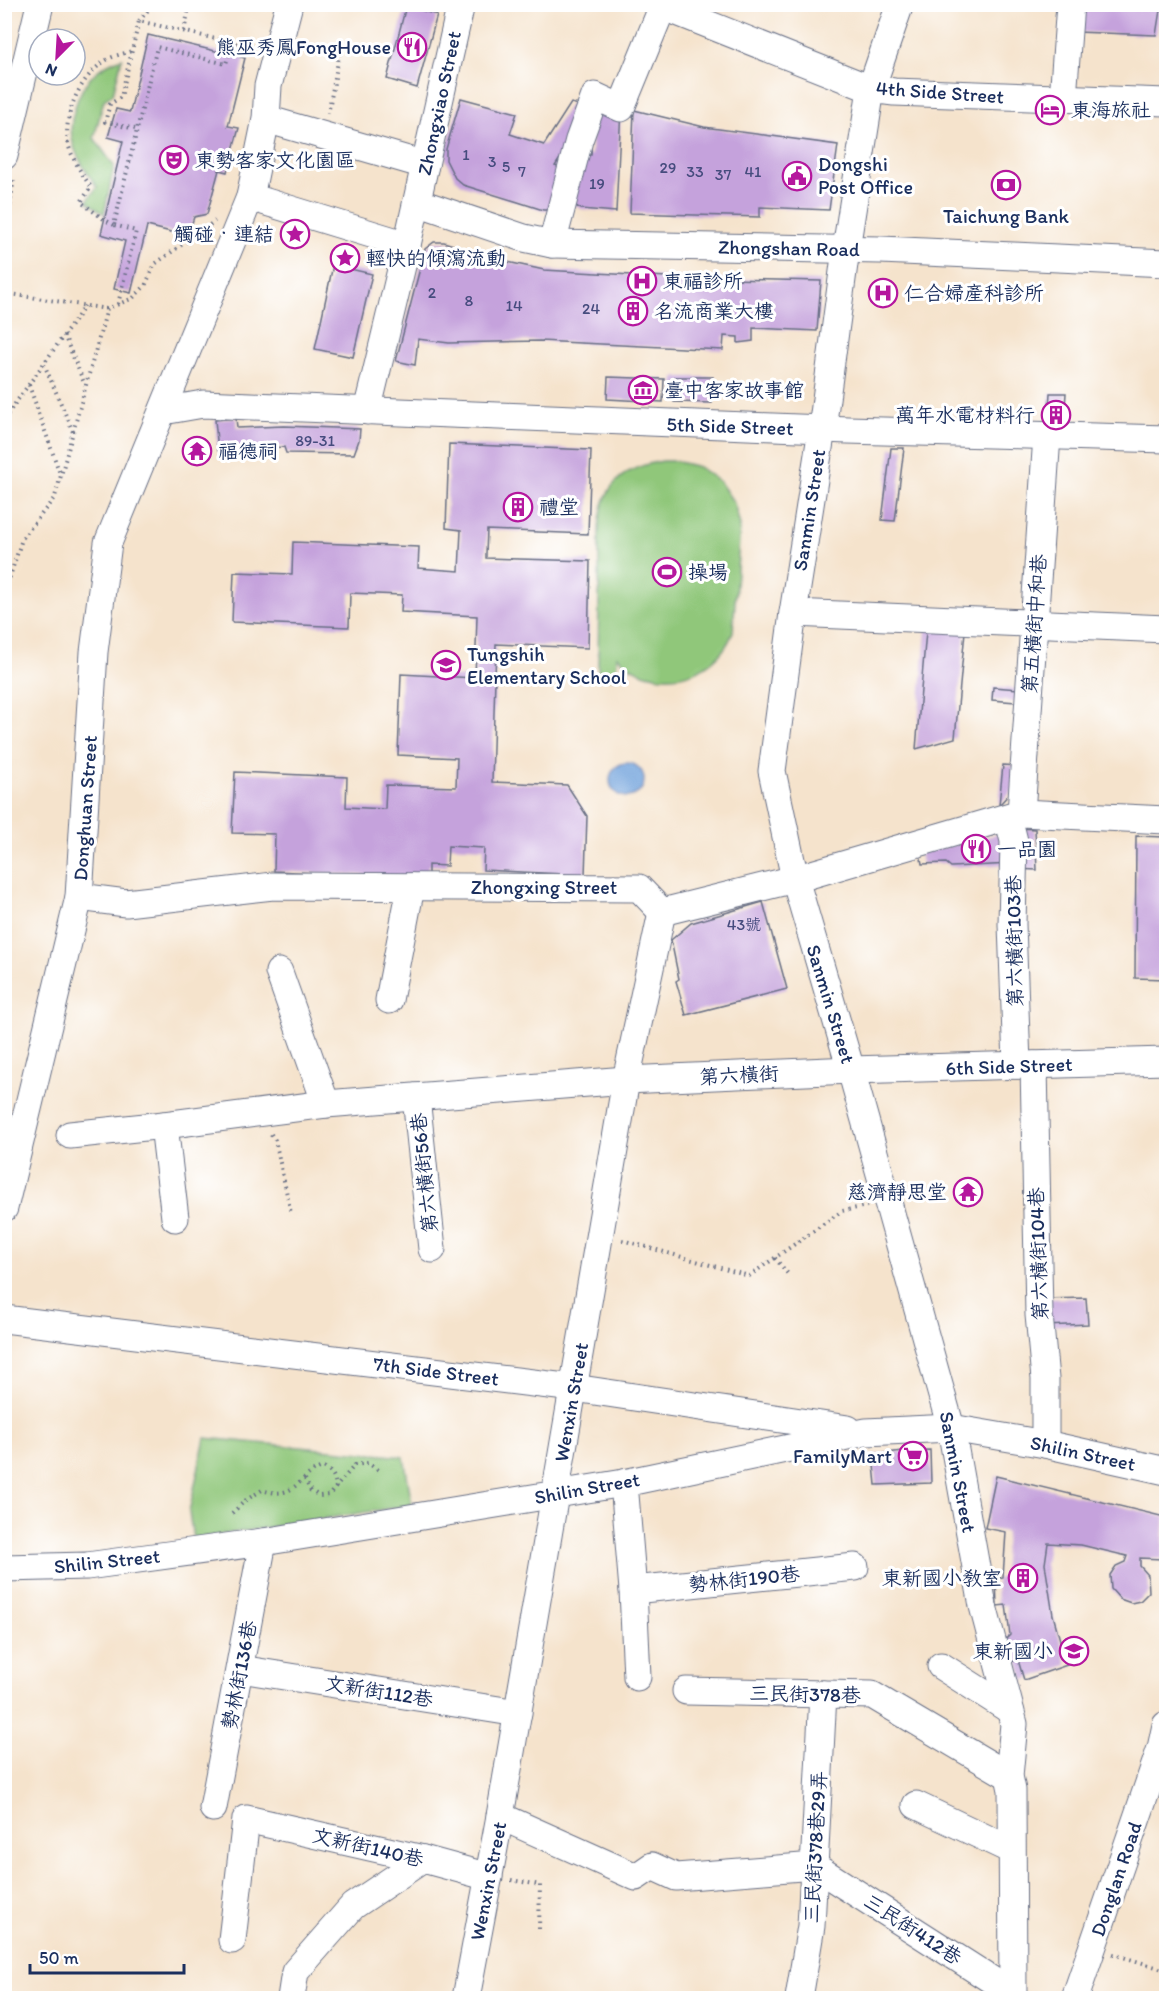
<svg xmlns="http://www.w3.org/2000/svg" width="1171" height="2003" viewBox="0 0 1171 2003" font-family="Itim,'LXGW WenKai TC',sans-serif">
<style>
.green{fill:#90c77a;stroke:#567b6c;stroke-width:1.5}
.water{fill:#70a1db;stroke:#46689c;stroke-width:1.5}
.building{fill:#c5a2dc}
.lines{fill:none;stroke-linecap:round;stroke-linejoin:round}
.minor-casing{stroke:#676e84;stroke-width:29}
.path{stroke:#676e84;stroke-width:4;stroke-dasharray:1.5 4.5;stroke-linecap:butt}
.minor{stroke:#fff;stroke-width:27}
.labels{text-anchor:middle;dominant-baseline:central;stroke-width:6;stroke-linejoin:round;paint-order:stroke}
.number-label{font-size:16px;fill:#464c7e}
.poi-label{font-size:20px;fill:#1b2f5e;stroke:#fff;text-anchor:start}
.street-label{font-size:20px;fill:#1b2f5e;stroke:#fff}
</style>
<rect width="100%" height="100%" fill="#fff"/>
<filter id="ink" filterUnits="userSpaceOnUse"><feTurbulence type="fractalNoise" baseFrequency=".0167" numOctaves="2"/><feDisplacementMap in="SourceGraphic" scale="12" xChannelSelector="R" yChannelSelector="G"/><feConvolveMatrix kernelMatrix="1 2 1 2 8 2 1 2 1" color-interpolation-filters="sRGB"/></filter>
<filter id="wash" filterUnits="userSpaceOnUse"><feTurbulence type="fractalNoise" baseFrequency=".008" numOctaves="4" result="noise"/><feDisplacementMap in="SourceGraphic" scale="24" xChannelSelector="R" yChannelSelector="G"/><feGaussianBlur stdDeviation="1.35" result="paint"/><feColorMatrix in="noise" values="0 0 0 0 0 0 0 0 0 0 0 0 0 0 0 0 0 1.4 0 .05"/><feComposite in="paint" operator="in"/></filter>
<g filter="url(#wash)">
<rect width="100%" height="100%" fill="#f5e3cc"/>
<!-- green -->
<g class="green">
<path d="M122,58L113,94L104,100L94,138L114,166L104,214L87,201L97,187C88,174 79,162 74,147C66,124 77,91 94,74C102,66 111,62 122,58Z"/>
<path d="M663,461H675L699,467L720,482L734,503L740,525L733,632C715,681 652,692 617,656L616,678H598C598,646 599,614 599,581C600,554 594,516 609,491C620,472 642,464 663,461Z"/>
<polygon points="205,1438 404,1457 412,1505 193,1539 189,1512"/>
</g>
<!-- water -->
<circle class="water" cx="627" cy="780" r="17"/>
<g id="blocks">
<!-- building -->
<g class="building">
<polygon points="1076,4 1161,4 1156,35 1076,32"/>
<polygon points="406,6 437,15 417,88 387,79"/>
<polygon points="148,35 245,58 228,126 239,128 227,172 219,170 207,214 194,217 190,229 185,228 183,235 147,226 131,293 114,289 125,241 101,234 123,141 108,137 116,109 130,112"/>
<polygon points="461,98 517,113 510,134 544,145 571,103 588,107 584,122 555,166 566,170 555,210 543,210 518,202 463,185 455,178 446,160 446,149"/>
<polygon points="593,107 621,108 616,212 581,209 574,205 579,154 591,155"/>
<polygon points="634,110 704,127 838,145 829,210 760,207 760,217 630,213"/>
<polygon points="434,242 444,242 503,261 544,270 685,278 821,281 817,331 753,328 753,341 738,343 738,337 724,336 723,350 540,341 449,343 418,339 415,365 396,361 425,249"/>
<polygon points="333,265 372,274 353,357 315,349"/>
<polygon points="608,377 664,379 663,402 607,399"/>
<polygon points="674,377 713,377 712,403 674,402"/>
<polygon points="1050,393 1066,393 1063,436 1047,436"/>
<polygon points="236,418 237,428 284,426 360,429 359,440 354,454 286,453 284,447 218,451 215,420"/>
<polygon points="449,444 591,450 588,534 487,530 486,554 486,558 590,561 588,648 496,644 492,782 567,785 587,816 585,875 483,870 484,848 448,846 447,866 428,865 428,878 274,871 275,834 232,833 235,772 347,777 346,807 385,809 386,785 456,787 457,758 398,755 401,674 475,678 477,616 401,612 402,595 350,593 349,627 232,622 234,572 292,574 293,542 419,547 418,568 459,571 461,530 446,528"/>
<polygon points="891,448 904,448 895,521 882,520"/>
<polygon points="927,619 966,621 955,738 916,749"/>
<polygon points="993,687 1030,690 1029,703 992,700"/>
<polygon points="1003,765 1016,766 1013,790 999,805"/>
<polygon points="1016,828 1035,829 1037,870 1016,869"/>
<polygon points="999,834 1011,864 951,867 946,863 922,864 920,853"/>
<polygon points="1136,836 1166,837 1166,979 1135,978"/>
<polygon points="763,902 787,989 686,1015 676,981 679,979 671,940 691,923"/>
<polygon points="1086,1298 1088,1324 1046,1326 1043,1299"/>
<polygon points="930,1450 931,1483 876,1485 873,1455 902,1451"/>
<polygon points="996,1476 1165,1517 1162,1559 1140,1558 1140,1566 1148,1575 1149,1592 1140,1601 1131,1603 1120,1599 1111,1589 1110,1575 1116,1566 1125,1562 1127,1556 1081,1545 1048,1543 1045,1564 1053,1615 1067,1665 1024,1680 1018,1660 1010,1662 1002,1643 1010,1635 1006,1605 997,1606 996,1579 1003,1577 1006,1532 985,1528"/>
</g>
</g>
</g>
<g filter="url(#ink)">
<use href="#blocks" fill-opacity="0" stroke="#676e84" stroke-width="1.5"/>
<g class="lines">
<!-- minor casing -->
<g class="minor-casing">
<g id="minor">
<polyline points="657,4 871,89 894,92 1166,102"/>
<polyline points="900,4 871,89 846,249 822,429 793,613 772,771 795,879 851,1070 951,1428 983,1606 1014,1724 1009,1776 1012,1790 1013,1998"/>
<polyline points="1063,98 1070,4"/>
<polyline points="266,119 425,165"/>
<polyline points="4,156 40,4"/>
<polyline points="250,197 407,245"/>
<polyline points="417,202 524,238 552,244 881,250 1166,263"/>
<polyline points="552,244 579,140 595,96 621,108 662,8"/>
<polyline points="163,411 203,404 848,430 1166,439"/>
<polyline points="367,411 407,245 461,4"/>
<polyline points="793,613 1166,629"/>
<polyline points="1021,813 1047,436"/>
<polyline points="1008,817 1014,841 1012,924 1017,1065"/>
<polyline points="79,897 126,903 273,886 639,888 662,912 795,879 1021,813 1166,820"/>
<polyline points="279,972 326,1104"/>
<polyline points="389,1000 411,887"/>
<polyline points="1034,1065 1039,1315 1045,1379 1045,1444"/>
<polyline points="416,1097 432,1249"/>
<polyline points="164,1125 175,1218"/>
<polyline points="70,1135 164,1125 326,1104 626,1080 851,1070 1166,1061"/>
<polyline points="4,1208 79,897 94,652 108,543 250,197 266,119 268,86 289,4"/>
<polyline points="4,1319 574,1388 848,1429"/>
<polyline points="624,1483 633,1590 637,1677"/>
<polyline points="4,1568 87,1566 263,1542 624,1483 866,1432 951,1428 1045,1444 1166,1471"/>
<polyline points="633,1590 855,1567"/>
<polyline points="941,1666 1010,1710"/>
<polyline points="240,1669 518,1713"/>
<polyline points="686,1691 872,1695 1009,1776"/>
<polyline points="916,1805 1011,1850"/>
<polyline points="213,1808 263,1542"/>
<polyline points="500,1816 636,1877 652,1866 676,1877 814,1866 1012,1993"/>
<polyline points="232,1940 246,1819 423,1859 489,1877"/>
<polyline points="291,1998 295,1972 353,1906 423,1859"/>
<polyline points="466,1998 500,1816 626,1080 662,912"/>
<polyline points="799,1998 811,1926 823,1694"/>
<polyline points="1075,1998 1161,1748 1166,1725"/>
</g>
</g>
<!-- path -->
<g class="path">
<polyline points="139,21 153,4"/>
<polyline points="184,31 190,4"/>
<polyline points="328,114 340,51"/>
<polyline points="135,129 105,122 110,104 121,97 139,21 255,48"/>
<path d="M114,225L105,220L81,202L91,187C82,174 74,162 69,147C61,117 80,77 105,61C112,56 123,54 131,51"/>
<polyline points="4,253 14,177"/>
<polyline points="4,293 107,309"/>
<polyline points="118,304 136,231 114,225 157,47 226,64 232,42"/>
<polyline points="64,335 85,385"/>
<polyline points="44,364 73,432"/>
<polyline points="29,385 60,474"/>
<polyline points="4,419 85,306"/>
<polyline points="4,595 22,539 55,497 107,309 133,298 145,286 155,264 215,221"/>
<polyline points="271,1134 275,1140 291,1213"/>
<polyline points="622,1240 749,1276 842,1211 867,1206"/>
<polyline points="775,1258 788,1274"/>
<polyline points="305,1479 310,1490 319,1496 329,1495 355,1465 368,1463 378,1470"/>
<path d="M232,1513L246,1500L262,1490C297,1501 297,1475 323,1467C333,1472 335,1477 336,1488"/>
<polyline points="511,1880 540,1885 539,1929"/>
<polyline points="1113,1954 1166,1970"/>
</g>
<!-- minor -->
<use href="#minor" class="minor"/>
</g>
</g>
<!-- icons -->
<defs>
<g id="restaurant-ring" transform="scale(1.5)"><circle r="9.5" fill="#fff" stroke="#b5179e" stroke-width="1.5"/><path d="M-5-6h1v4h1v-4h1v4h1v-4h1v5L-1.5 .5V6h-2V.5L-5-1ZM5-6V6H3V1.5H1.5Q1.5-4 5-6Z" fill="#b5179e"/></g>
<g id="hotel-ring" transform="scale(1.5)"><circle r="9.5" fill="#fff" stroke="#b5179e" stroke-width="1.5"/><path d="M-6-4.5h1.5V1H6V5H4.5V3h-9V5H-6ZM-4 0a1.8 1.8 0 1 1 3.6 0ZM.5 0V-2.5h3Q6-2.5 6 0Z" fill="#b5179e"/></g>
<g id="theatre-ring" transform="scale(1.5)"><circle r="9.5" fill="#fff" stroke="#b5179e" stroke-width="1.5"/><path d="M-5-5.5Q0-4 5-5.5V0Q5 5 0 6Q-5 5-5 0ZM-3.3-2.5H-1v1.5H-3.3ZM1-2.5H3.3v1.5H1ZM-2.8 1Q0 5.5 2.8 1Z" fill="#b5179e"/></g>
<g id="civic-ring" transform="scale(1.5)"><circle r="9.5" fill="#fff" stroke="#b5179e" stroke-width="1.5"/><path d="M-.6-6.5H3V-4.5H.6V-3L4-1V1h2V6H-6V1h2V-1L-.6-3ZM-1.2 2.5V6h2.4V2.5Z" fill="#b5179e"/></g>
<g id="bank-ring" transform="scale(1.5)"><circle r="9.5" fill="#fff" stroke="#b5179e" stroke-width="1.5"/><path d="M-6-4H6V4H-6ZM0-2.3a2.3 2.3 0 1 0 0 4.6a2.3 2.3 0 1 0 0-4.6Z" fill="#b5179e"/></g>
<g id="sight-ring" transform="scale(1.5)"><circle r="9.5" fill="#fff" stroke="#b5179e" stroke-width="1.5"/><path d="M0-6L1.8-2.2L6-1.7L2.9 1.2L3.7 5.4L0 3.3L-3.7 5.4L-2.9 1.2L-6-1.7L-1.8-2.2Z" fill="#b5179e"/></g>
<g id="hospital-ring" transform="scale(1.5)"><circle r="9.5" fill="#fff" stroke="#b5179e" stroke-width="1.5"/><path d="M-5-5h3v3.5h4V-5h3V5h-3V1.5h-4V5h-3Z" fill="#b5179e"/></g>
<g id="building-ring" transform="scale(1.5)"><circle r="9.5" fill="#fff" stroke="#b5179e" stroke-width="1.5"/><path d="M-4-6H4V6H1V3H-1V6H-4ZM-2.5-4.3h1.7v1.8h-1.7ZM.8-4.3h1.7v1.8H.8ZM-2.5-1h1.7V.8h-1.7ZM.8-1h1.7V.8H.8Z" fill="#b5179e"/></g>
<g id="museum-ring" transform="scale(1.5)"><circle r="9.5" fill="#fff" stroke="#b5179e" stroke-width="1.5"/><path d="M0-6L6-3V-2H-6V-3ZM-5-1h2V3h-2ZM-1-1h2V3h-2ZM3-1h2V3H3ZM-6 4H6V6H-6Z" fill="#b5179e"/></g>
<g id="temple-ring" transform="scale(1.5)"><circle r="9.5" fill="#fff" stroke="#b5179e" stroke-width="1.5"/><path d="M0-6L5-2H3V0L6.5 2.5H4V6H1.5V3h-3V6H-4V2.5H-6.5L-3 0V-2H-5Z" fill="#b5179e"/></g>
<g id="stadium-ring" transform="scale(1.5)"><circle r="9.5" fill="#fff" stroke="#b5179e" stroke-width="1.5"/><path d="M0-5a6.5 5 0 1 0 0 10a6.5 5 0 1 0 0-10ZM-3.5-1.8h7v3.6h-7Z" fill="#b5179e"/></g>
<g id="school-ring" transform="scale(1.5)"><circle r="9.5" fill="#fff" stroke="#b5179e" stroke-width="1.5"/><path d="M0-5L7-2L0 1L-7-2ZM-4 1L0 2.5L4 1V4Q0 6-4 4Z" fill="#b5179e"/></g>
<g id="supermarket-ring" transform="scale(1.5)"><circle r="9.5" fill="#fff" stroke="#b5179e" stroke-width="1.5"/><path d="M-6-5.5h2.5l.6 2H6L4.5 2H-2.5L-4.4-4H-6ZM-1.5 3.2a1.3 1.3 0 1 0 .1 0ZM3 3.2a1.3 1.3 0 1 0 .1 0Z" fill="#b5179e"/></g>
</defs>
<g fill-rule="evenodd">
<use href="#restaurant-ring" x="412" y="47"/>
<use href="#hotel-ring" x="1050" y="110"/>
<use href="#theatre-ring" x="174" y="160"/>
<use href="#civic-ring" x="797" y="176"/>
<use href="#bank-ring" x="1006" y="185"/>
<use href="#sight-ring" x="295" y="234"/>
<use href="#sight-ring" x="345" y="258"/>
<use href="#hospital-ring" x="642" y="281"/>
<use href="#hospital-ring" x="883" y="293"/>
<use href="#building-ring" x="633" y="311"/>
<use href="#museum-ring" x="643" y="390"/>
<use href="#building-ring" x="1056" y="415"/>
<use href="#temple-ring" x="197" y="451"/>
<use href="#building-ring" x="518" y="507"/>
<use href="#stadium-ring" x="667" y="572"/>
<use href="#school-ring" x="446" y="665"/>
<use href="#restaurant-ring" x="976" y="849"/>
<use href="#temple-ring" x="968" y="1192"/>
<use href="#supermarket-ring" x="913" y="1456"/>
<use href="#building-ring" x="1023" y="1578"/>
<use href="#school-ring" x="1074" y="1651"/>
</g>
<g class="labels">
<!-- number labels -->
<g class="number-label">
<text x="466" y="154">1</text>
<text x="492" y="161">3</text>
<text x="506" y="166">5</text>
<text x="668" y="167">29</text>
<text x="522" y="171">7</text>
<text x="695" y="171">33</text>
<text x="753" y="171">41</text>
<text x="723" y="174">37</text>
<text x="597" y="183">19</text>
<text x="432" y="292">2</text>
<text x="469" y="300">8</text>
<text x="514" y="305">14</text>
<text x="591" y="308">24</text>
<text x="315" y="440">89-31</text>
<text x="744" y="924">43號</text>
</g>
<!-- poi labels -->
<g class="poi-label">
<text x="391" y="47" text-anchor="end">熊巫秀鳳FongHouse</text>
<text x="1071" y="110">東海旅社</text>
<text x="195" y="160">東勢客家文化園區</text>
<text x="818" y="164">Dongshi<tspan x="818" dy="23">Post Office</tspan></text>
<text x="1006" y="216" text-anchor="middle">Taichung Bank</text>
<text x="274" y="234" text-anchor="end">觸碰‧連結</text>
<text x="366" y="258">輕快的傾瀉流動</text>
<text x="663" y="281">東福診所</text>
<text x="904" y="293">仁合婦產科診所</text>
<text x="654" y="311">名流商業大樓</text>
<text x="664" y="390">臺中客家故事館</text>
<text x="1035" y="415" text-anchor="end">萬年水電材料行</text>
<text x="218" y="451">福德祠</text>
<text x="539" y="507">禮堂</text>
<text x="688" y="572">操場</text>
<text x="467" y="654">Tungshih<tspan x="467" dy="23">Elementary School</tspan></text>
<text x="997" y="849">一品園</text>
<text x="947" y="1192" text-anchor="end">慈濟靜思堂</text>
<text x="892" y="1456" text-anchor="end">FamilyMart</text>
<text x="1002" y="1578" text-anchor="end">東新國小教室</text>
<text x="1053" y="1651" text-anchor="end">東新國小</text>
</g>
<!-- street labels -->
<g class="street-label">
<text transform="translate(940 92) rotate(4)">4th Side Street</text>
<text transform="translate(439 103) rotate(-78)">Zhongxiao Street</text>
<text transform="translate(789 248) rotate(1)">Zhongshan Road</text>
<text transform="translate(730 426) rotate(2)">5th Side Street</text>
<text transform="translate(809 510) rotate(-81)">Sanmin Street</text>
<text transform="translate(1034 624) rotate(-86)">第五橫街中和巷</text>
<text transform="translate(85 808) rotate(-86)">Donghuan Street</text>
<text x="544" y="887">Zhongxing Street</text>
<text transform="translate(1014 941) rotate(-91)">第六橫街103巷</text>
<text transform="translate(831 1004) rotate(73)">Sanmin Street</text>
<text transform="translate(1009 1066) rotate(-2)">6th Side Street</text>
<text transform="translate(739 1075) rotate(-3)">第六橫街</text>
<text transform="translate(424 1173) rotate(-96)">第六橫街56巷</text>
<text transform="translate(1038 1254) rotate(-92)">第六橫街104巷</text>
<text transform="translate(436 1371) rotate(7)">7th Side Street</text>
<text transform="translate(571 1402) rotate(-80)">Wenxin Street</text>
<text transform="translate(1083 1453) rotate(12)">Shilin Street</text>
<text transform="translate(958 1472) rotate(79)">Sanmin Street</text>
<text transform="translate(587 1488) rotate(-10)">Shilin Street</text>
<text transform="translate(107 1561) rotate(-6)">Shilin Street</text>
<text transform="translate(744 1579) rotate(-6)">勢林街190巷</text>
<text transform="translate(239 1675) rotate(-79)">勢林街136巷</text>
<text transform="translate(379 1691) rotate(9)">文新街112巷</text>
<text transform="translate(805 1694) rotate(1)">三民街378巷</text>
<text transform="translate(368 1847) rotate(13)">文新街140巷</text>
<text transform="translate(815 1847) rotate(-87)">三民街378巷29弄</text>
<text transform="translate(1116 1879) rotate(-71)">Donglan Road</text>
<text transform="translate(488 1881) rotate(-79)">Wenxin Street</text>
<text transform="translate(913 1929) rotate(33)">三民街412巷</text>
</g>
</g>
<!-- margin -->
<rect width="1171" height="2003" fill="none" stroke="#fff" stroke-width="24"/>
<!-- north arrow -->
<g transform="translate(57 57) rotate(204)"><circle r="28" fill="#ffffff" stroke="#a4acbf" stroke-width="1.5"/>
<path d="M0-4.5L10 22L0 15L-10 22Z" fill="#b5179e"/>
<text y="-9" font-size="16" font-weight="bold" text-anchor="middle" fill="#1b2f5e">N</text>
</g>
<!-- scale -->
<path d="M30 1964v9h154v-9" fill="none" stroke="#1b2f5e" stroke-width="3"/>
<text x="39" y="1964" font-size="18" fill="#1b2f5e" stroke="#ffffff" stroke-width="4.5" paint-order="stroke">50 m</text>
</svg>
